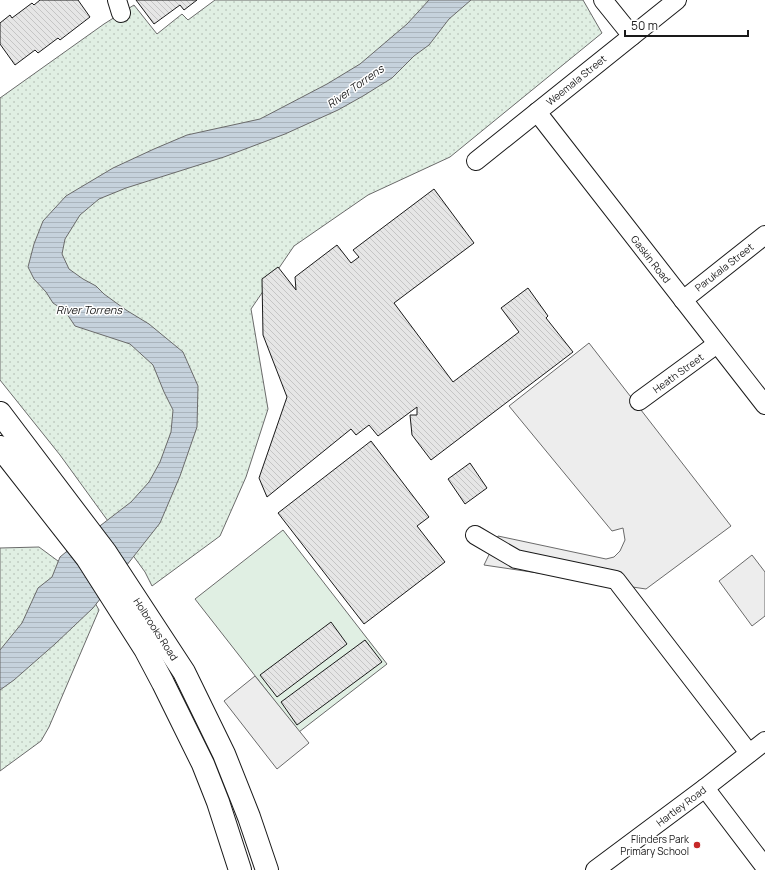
<svg xmlns="http://www.w3.org/2000/svg" width="765" height="870" viewBox="0 0 765 870" font-family="Manrope,sans-serif">
<style>
.park{fill:url(#park-dots);stroke:#6a6a6a}
.pitch{fill:#e0efe3;stroke:#6a6a6a}
.parking{fill:#ededed;stroke:#6a6a6a}
.water{fill:url(#water-rules);stroke:#6a6a6a}
.building{fill:url(#building-back-hatch);stroke:#1a1a1a}
.lines{fill:none;stroke-linecap:round;stroke-linejoin:round}
.minor-casing{stroke:#1a1a1a;stroke-width:20}
.major-casing{stroke:#1a1a1a;stroke-width:24}
.minor{stroke:#fff;stroke-width:18}
.major{stroke:#fff;stroke-width:22}
.poi-dot{fill:#c62828;stroke:#fff;stroke-width:1.5}
.labels{text-anchor:middle;dominant-baseline:central;stroke-width:3;stroke-linejoin:round;paint-order:stroke}
.street-label{font-size:10px;fill:#1a1a1a;stroke:#fff}
.poi-label{font-size:10px;fill:#1a1a1a;stroke:#fff;text-anchor:end}
.water-label{font-size:11px;font-style:italic;fill:#1a1a1a;stroke:#fff}
</style>
<defs>
<pattern id="park-dots" width="8" height="8" patternUnits="userSpaceOnUse"><rect width="8" height="8" fill="#e0efe3"/><path d="M2 2h.1M6 6h.1" fill="none" stroke="#c0ccc2" stroke-width="1.8" stroke-linecap="round"/></pattern>
<pattern id="water-rules" width="6" height="5" patternUnits="userSpaceOnUse"><rect width="6" height="5" fill="#c6d2dc"/><path d="M0 2.5h6" fill="none" stroke="#aab4bc"/></pattern>
<pattern id="building-back-hatch" width="6" height="6" patternUnits="userSpaceOnUse"><rect width="6" height="6" fill="#e6e6e6"/><path d="M-1 5l2 2M0 0l6 6M5-1l2 2" fill="none" stroke="#c5c5c5"/></pattern>
</defs>
<rect width="100%" height="100%" fill="#fff"/>
<!-- park -->
<g class="park">
<polygon points="215,0 583,0 602,33 450,157 368,195 294,246 251,309 268,409 246,477 220,536 152,586 145,572 60,455 0,380 0,98 104,24 134,5 157,34 182,14 188,20"/>
<polygon points="39,547 81,578 99,610 49,727 41,741 0,771 0,548"/>
</g>
<!-- pitch -->
<polygon class="pitch" points="283,530 387,664 299,732 195,599"/>
<!-- parking -->
<g class="parking">
<polygon points="589,343 731,526 646,589 484,565 498,536 606,559 614,557 620,551 625,540 623,528 612,531 509,406"/>
<polygon points="752,555 765,572 765,616 752,626 719,581"/>
<polygon points="255,676 309,743 277,769 224,701"/>
</g>
<!-- water -->
<polygon class="water" points="429,0 471,0 449,19 429,45 414,56 392,78 363,96 338,110 285,134 224,157 126,188 99,199 80,215 65,239 62,254 69,269 83,279 96,286 104,294 126,310 149,324 183,352 198,386 197,427 180,476 160,523 93,608 55,644 14,680 0,690 0,650 22,623 38,588 52,577 60,557 66,552 131,502 149,482 160,462 171,432 173,410 164,392 153,365 130,344 75,326 65,311 53,303 46,292 34,279 28,267 34,244 43,221 66,196 113,168 154,149 187,135 260,119 327,84 360,64 407,24"/>
<!-- building -->
<g class="building">
<polygon points="40,0 78,0 90,17 60,40 58,38 38,53 35,50 15,65 0,44 0,23 10,15 12,18 32,3 34,5"/>
<polygon points="136,0 197,0 184,10 180,5 154,24"/>
<polygon points="434,189 474,243 394,303 453,382 519,332 501,308 528,288 548,316 546,318 573,352 431,460 412,435 410,415 417,415 417,407 378,436 369,425 356,435 351,429 267,497 259,478 287,397 263,335 262,279 278,267 296,290 295,277 337,245 351,263 359,257 353,250"/>
<polygon points="371,441 429,517 417,526 445,562 364,624 278,513"/>
<polygon points="470,463 487,488 465,504 448,479"/>
<polygon points="331,622 347,644 277,697 260,675"/>
<polygon points="365,640 382,662 297,725 281,702"/>
</g>
<g class="lines">
<!-- minor casing -->
<g class="minor-casing">
<g id="minor">
<polyline points="117,0 121,13"/>
<polyline points="603,0 632,36"/>
<polyline points="537,112 765,405"/>
<polyline points="476,161 677,0"/>
<polyline points="683,300 765,235"/>
<polyline points="639,401 717,344"/>
<polyline points="475,535 516,559 616,580 749,753"/>
<polyline points="705,788 765,867"/>
<polyline points="595,870 705,788 765,741"/>
</g>
</g>
<!-- major casing -->
<g class="major-casing">
<g id="major">
<polyline points="0,413 106,553 184,672 224,754 249,817 267,870"/>
<polyline points="0,447 87,558 145,649 163,683 203,764 218,802 240,870"/>
</g>
</g>
<!-- minor -->
<use href="#minor" class="minor"/>
<!-- major -->
<use href="#major" class="major"/>
</g>
<!-- markers -->
<circle class="poi-dot" cx="697" cy="845" r="4"/>
<g class="labels">
<!-- street labels -->
<g class="street-label">
<text transform="translate(576 80) rotate(-39)">Weemala Street</text>
<text transform="translate(651 259) rotate(52)">Gaskin Road</text>
<text transform="translate(724 267) rotate(-38)">Parukala Street</text>
<text transform="translate(678 373) rotate(-36)">Heath Street</text>
<text transform="translate(156 629) rotate(57)">Holbrooks Road</text>
<text transform="translate(681 806) rotate(-37)">Hartley Road</text>
</g>
<!-- poi labels -->
<g class="poi-label">
<text x="689" y="839">Flinders Park<tspan x="689" dy="12">Primary School</tspan></text>
</g>
<!-- water labels -->
<g class="water-label">
<text transform="translate(355 86) rotate(-35)">River Torrens</text>
<text x="89" y="309">River Torrens</text>
</g>
</g>
<!-- scale -->
<path d="M625 30v6h123v-6" fill="none" stroke="#1a1a1a" stroke-width="2"/>
<text x="631" y="30" font-size="12" fill="#1a1a1a" stroke="#ffffff" stroke-width="3" paint-order="stroke">50 m</text>
</svg>
